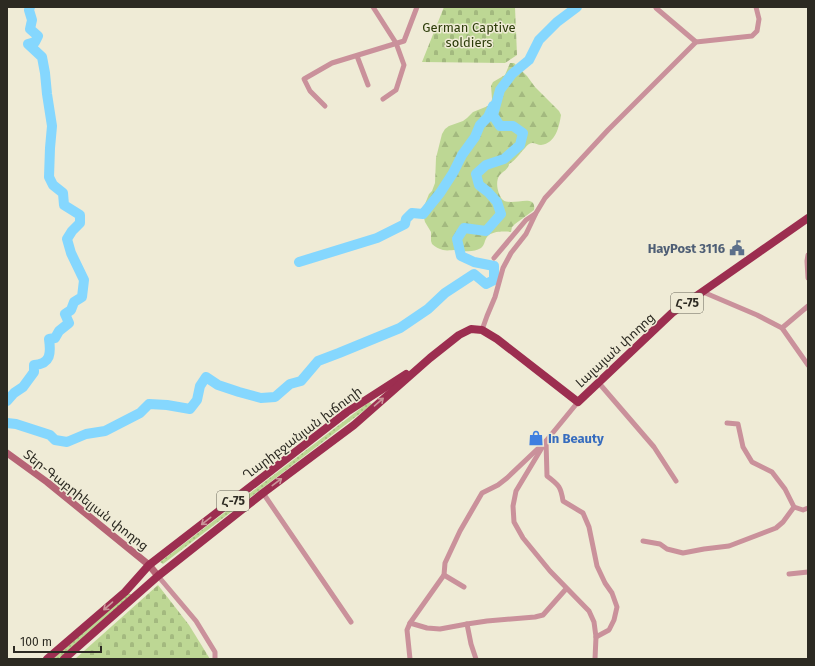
<svg xmlns="http://www.w3.org/2000/svg" width="815" height="666" viewBox="0 0 815 666" font-family="'Fira Sans','Noto Sans Armenian',sans-serif">
<style>
.grass{fill:url(#grass-dots)}
.forest{fill:url(#forest-firs)}
.cemetery{fill:url(#cemetery-stones)}
.lines{fill:none;stroke-linecap:round;stroke-linejoin:round}
.river{stroke:#85d7fe;stroke-width:10}
.minor{stroke:#ca919b;stroke-width:5}
.secondary{stroke:#b66475;stroke-width:7}
.trunk{stroke:#9c2e50;stroke-width:8}
.oneway{stroke:#ca969a}
.labels{text-anchor:middle;dominant-baseline:central;stroke-width:3;stroke-linejoin:round;paint-order:stroke}
.shield{fill:#efebd6;stroke:#666458;stroke-width:1}
.shield-label{font-size:12px;font-weight:bold;fill:#2c2a22}
.park-label{font-size:13px;fill:#2d3d0a;stroke:#efebd6}
.service-label{font-size:13px;font-weight:bold;fill:#4e5e75;stroke:#efebd6;text-anchor:end}
.street-label{font-size:13px;fill:#2c2a22;stroke:#efebd6}
.shop-label{font-size:13px;font-weight:bold;fill:#366cbe;stroke:#efebd6;text-anchor:start}
</style>
<defs>
<pattern id="grass-dots" width="8" height="8" patternUnits="userSpaceOnUse"><rect width="8" height="8" fill="#bdd794"/><path d="M2 2h.1M6 6h.1" fill="none" stroke="#a3b97f" stroke-width="1.8" stroke-linecap="round"/></pattern>
<pattern id="forest-firs" width="22" height="20" patternUnits="userSpaceOnUse"><rect width="22" height="20" fill="#bdd794"/><path d="M5 1l3.5 6h-7zM16 11l3.5 6h-7z" fill="#a3b97f"/></pattern>
<pattern id="cemetery-stones" width="16" height="16" patternUnits="userSpaceOnUse"><rect width="16" height="16" fill="#bdd794"/><path d="M2 7V4a2 2 0 0 1 4 0v3zM10 15v-3a2 2 0 0 1 4 0v3z" fill="#a3b97f"/></pattern>
</defs>
<rect width="100%" height="100%" fill="#efebd6"/>
<!-- grass -->
<g class="grass">
<polygon points="369,402 372,404 370,406 163,564 160,562"/>
<polygon points="128,593 132,595 60,659 53,659"/>
</g>
<!-- forest -->
<path class="forest" d="M510,63H514L527,76L535,87L559,111L561,115C559,127 556,143 541,145C537,145 533,141 529,144C527,145 526,147 525,148C519,154 516,160 509,164C508,170 503,171 499,176C495,183 498,195 503,200C512,207 537,192 534,210L515,224L512,227L511,232C504,231 491,231 487,237C484,241 485,245 481,248C473,253 464,251 456,250C452,250 447,251 443,250C439,249 435,247 432,244L431,241V232L425,222L423,214L425,204L429,194L432,191L435,183L436,158L442,134L445,129L449,126L463,121L467,118L473,112L488,106L491,103L492,99L491,86L493,82L505,75Z"/>
<!-- cemetery -->
<g class="cemetery">
<polygon points="444,7 515,7 517,55 505,63 422,62"/>
<polygon points="158,585 189,625 210,659 75,659"/>
</g>
<g class="lines">
<!-- river -->
<g class="river">
<polyline points="299,262 377,238 405,224 406,219 412,213 423,214 440,193 453,173 462,155 475,137 480,125 488,117 493,106"/>
<path d="M7,401L14,393L23,387L34,372V365C51,364 51,353 49,339L55,338L59,331L69,323L65,314L71,310L74,302L82,297L84,280L71,253L67,239L72,231L80,223V215L64,205L63,193L53,185L49,177L50,148L52,126L47,94L45,73L42,57L28,44L35,42L38,36L30,29L32,20L29,10L30,7"/>
<polyline points="7,423 16,424 50,435 55,440 67,442 86,434 105,431 140,413 149,404 167,405 190,409 197,400 200,386 206,377 218,385 239,392 261,398 275,397 290,384 301,381 318,361 339,353 400,328 428,309 445,293 474,274 486,284 494,280 494,266 474,262 461,256 457,239 464,228 486,231 501,214 497,202 488,192 479,185 476,174 486,165 504,159 520,145 523,133 513,126 500,126 493,115 500,90 512,74 529,60 539,40 557,22 577,7"/>
</g>
<!-- minor -->
<g class="minor">
<polyline points="373,7 396,43 404,65 396,90 383,99"/>
<polyline points="656,8 696,42"/>
<polyline points="357,56 368,85"/>
<polyline points="325,106 310,91 304,79 332,63 404,41 417,7"/>
<polyline points="808,255 807,261 808,278"/>
<polyline points="494,258 526,220 535,214"/>
<polyline points="703,292 757,315 782,328 808,365"/>
<polyline points="782,328 808,306"/>
<polyline points="482,330 487,316 495,297 503,268 511,253 526,234 536,213 545,198 608,130 696,42 752,36 757,31 759,19 756,7"/>
<polyline points="598,382 654,447 676,481"/>
<polyline points="578,402 546,441 516,491 513,506 514,522 523,538 550,571 589,611 594,622 596,637 595,659"/>
<polyline points="727,423 738,424 743,447 752,462 772,472 785,489 794,507 803,510 808,508"/>
<polyline points="263,493 351,622"/>
<polyline points="643,541 660,544 667,549 683,553 704,549 729,546 776,528 783,522 794,507"/>
<polyline points="789,574 808,572"/>
<polyline points="444,575 464,587"/>
<polyline points="158,576 196,621 215,652 215,659"/>
<polyline points="410,623 427,628 440,629 467,624 487,621 535,617 543,615 566,589"/>
<polyline points="467,624 471,644 476,659"/>
<path d="M410,659L407,630L410,623L444,575L445,563L460,531L482,493L498,485L507,478L546,441L547,476C559,485 561,487 563,501L583,513L589,527L597,566L605,583L612,593L617,607L614,620L609,630L596,637"/>
</g>
<!-- secondary -->
<polyline class="secondary" points="7,453 47,482 149,565 158,576"/>
<!-- trunk -->
<g class="trunk">
<polyline points="47,659 125,592 149,565 347,412 406,374"/>
<polyline points="64,659 158,576 263,493 354,425 430,358 459,335 471,329 482,330 497,339 578,402 672,313 808,218"/>
</g>
</g>
<!-- one-way arrows -->
<defs><path id="oneway-shaft" d="M-6 0H5M1.5-3L5.5 0L1.5 3" fill="none" stroke-width="1.6" stroke-linecap="round" stroke-linejoin="round"/></defs>
<g class="oneway">
<use href="#oneway-shaft" transform="translate(379 402) rotate(-41)"/>
<use href="#oneway-shaft" transform="translate(277 482) rotate(-37)"/>
<use href="#oneway-shaft" transform="translate(206 521) rotate(142)"/>
<use href="#oneway-shaft" transform="translate(108 606) rotate(139)"/>
</g>
<!-- icons -->
<defs>
<g id="civic-bare" transform="scale(1.2)"><path d="M-.6-6.5H3V-4.5H.6V-3L4-1V1h2V6H-6V1h2V-1L-.6-3ZM-1.2 2.5V6h2.4V2.5Z" fill="#5c6f8a" stroke="#efebd6" stroke-width="2.5" paint-order="stroke"/></g>
<g id="shop-bare" transform="scale(1.2)"><path d="M-5-2.5h2.3a2.7 3.5 0 0 1 5.4 0H5L5.5 6h-11ZM-1.5-2.5h3a1.5 2.3 0 0 0-3 0Z" fill="#3f7fe0" stroke="#efebd6" stroke-width="2.5" paint-order="stroke"/></g>
</defs>
<g fill-rule="evenodd">
<use href="#civic-bare" x="737" y="248"/>
<use href="#shop-bare" x="536" y="438"/>
</g>
<g class="labels">
<!-- shield labels -->
<g class="shield">
<rect x="671" y="293" width="32" height="20" rx="3"/>
<rect x="217" y="491" width="32" height="20" rx="3"/>
</g>
<g class="shield-label">
<text x="687" y="303">Հ-75</text>
<text x="233" y="501">Հ-75</text>
</g>
<!-- park labels -->
<g class="park-label">
<text x="469" y="27">German Captive<tspan x="469" dy="15">soldiers</tspan></text>
</g>
<!-- service labels -->
<g class="service-label">
<text x="725" y="248">HayPost 3116</text>
</g>
<!-- street labels -->
<g class="street-label">
<text transform="translate(615 350) rotate(-43)">Լալայան փողոց</text>
<text transform="translate(302 433) rotate(-37)">Ղարիբջանյան խճուղի</text>
<text transform="translate(86 500) rotate(38)">Տեր-Գաբրիելյան փողոց</text>
</g>
<!-- shop labels -->
<g class="shop-label">
<text x="548" y="438">In Beauty</text>
</g>
</g>
<!-- border -->
<rect width="815" height="666" fill="none" stroke="#2c2a22" stroke-width="16"/>
<!-- scale -->
<path d="M14 646v6h87v-6" fill="none" stroke="#2c2a22" stroke-width="2"/>
<text x="20" y="646" font-size="12" fill="#2c2a22" stroke="#efebd6" stroke-width="3" paint-order="stroke">100 m</text>
</svg>
